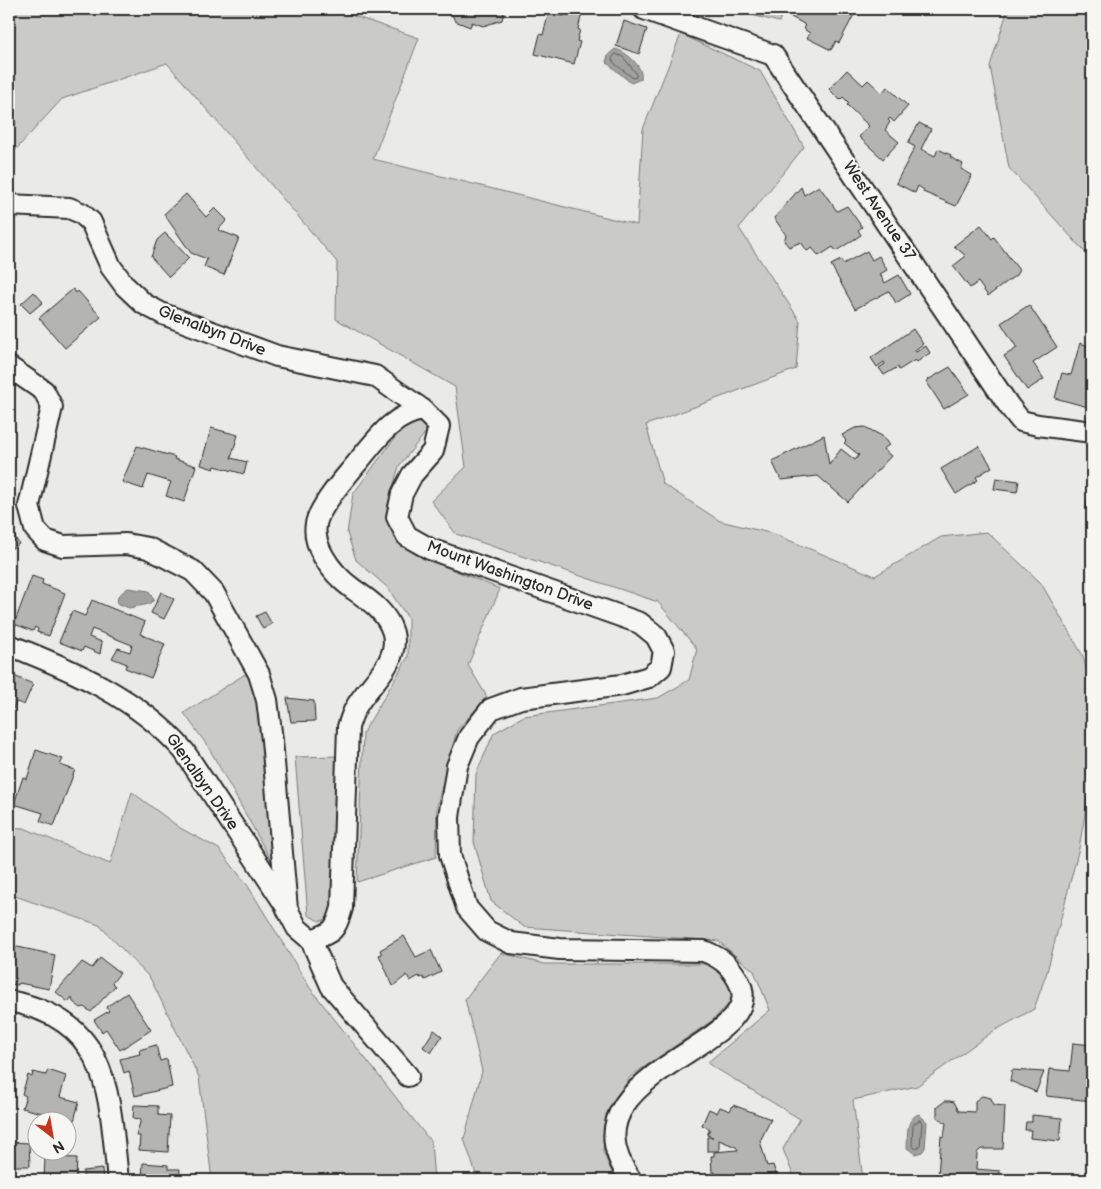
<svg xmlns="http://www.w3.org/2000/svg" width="1101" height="1189" viewBox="0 0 1101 1189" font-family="'Balsamiq Sans',sans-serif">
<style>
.green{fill:#cacac7;stroke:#7a7a79}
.water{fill:#a1a19e;stroke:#727270}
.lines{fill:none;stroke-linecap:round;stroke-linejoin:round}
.shore{stroke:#5a5a59;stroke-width:1}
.building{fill:#b4b4b1;stroke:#2b2b2b}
.street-casing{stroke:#2b2b2b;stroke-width:24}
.street{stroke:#f6f6f2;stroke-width:20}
.labels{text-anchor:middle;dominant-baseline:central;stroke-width:4.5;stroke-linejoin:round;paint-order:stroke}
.street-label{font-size:16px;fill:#2b2b2b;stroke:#f6f6f2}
</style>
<rect width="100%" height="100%" fill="#eaeae6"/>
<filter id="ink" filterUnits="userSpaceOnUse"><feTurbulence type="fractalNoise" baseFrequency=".02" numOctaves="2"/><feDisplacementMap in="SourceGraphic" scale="10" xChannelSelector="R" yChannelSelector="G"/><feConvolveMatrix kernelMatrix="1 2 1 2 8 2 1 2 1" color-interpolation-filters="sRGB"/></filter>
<g filter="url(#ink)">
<!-- green -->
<g class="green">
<polygon points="9,9 333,9 419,38 373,159 637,225 643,129 681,34 760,71 804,147 739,228 800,321 796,369 646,425 663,484 720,521 774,534 875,576 941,537 987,532 1041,583 1083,656 1092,691 1092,775 1079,848 1047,972 1034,1009 992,1032 917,1086 853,1100 863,1180 795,1180 783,1149 800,1119 707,1063 770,1010 754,971 718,941 524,927 491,901 474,842 476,774 494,733 524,716 658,698 689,680 697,649 658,602 456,534 431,501 466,467 455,387 336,319 337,262 167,63 62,99 9,157"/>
<polygon points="728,9 783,9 779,22"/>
<polygon points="1008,9 1092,9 1092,260 1009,168 990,66"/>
<polygon points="423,419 426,432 399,466 387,508 402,544 426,559 500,589 468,665 487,697 457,730 437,806 436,857 357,882 363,733 408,657 408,618 387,587 356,560 347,533 353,494 400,431"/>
<polygon points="250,671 259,695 278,855 272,862 209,748 184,713"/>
<polygon points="337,756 335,905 328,919 319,921 308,915 295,757"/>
<polygon points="132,792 180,828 219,849 248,886 310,988 431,1142 434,1180 212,1180 199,1077 150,978 99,925 9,894 9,827 24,828 110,864"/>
<polygon points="501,953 544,964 712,964 729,980 734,998 713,1020 631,1076 606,1114 603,1151 615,1180 478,1180 464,1139 482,1071 465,999"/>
</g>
<!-- water -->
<g class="water">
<path d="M615,49C626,51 644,67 641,79L631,83L606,62L608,55Z"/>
<polygon points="128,588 149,591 154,600 149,604 129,608 117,603 118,596"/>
<path d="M919,1114L927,1122L925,1148L922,1152L915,1154L907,1148C908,1135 905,1119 919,1114Z"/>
</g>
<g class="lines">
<!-- shore -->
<g class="shore">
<polygon points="616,54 623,57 636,73 636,77 633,78 614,63 612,59"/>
<polygon points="920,1120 922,1123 920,1146 916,1149 912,1146 913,1125"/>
</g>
</g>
<!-- building -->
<g class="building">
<polygon points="449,9 505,9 502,20 483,26 472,22 470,27 455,21"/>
<polygon points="565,9 582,13 578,29 580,30 577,41 580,42 574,64 535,54 540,34 543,35 549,12 564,16"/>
<polygon points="795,9 857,9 839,43 836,41 831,50 807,38 810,33 805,30 804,24 791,17"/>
<polygon points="624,21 647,29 639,54 616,46"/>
<polygon points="847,70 863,85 868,80 882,93 887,87 908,106 894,122 890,118 888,120 890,122 885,130 899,142 883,159 859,137 869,126 847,105 849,103 843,97 840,100 829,89"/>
<polygon points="919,123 931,129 921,149 935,156 938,149 951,155 950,157 963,164 961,169 972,175 956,206 923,192 924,190 918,186 915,193 896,183 915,147 908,143"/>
<polygon points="819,186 837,211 847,206 862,227 858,230 861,235 836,251 833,247 819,256 812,248 807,251 801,242 789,247 784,241 786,235 774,218 801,187 804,195"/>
<polygon points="186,194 206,217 215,208 227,220 218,230 239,238 224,275 204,267 207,259 191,253 164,214"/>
<polygon points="981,225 992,239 994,237 1019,270 1016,275 988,296 978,282 970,288 953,266 966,256 954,246"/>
<polygon points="165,233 189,258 169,277 151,257 157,240"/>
<polygon points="867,251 872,260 879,256 887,270 880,274 885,283 899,275 910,294 896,303 889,291 855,309 831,265 841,260 843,264"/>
<polygon points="73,289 76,293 78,291 101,317 65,348 39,318"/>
<polygon points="34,292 43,302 30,313 21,304"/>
<polygon points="1029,305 1057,347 1033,363 1044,379 1027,390 1004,356 1017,348 1001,323"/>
<polygon points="913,329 923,344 915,350 916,352 926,346 930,353 917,362 915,360 899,370 898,367 884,375 879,368 885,364 884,362 877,367 871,358"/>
<polygon points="1080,343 1092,347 1092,393 1088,407 1055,398 1062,373 1071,375"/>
<polygon points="950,367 969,394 944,409 926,381"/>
<polygon points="865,427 882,436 889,445 883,449 891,456 848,502 818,476 781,480 772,461 824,435 829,465 841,449 855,460 859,455 844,443 846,441 842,435 855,428"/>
<polygon points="211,428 238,435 231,458 247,462 244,474 215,466 214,469 201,465"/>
<polygon points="137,446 175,457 174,459 196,466 184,502 166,496 171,482 148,475 143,489 122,482"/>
<polygon points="979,446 992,467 976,477 978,480 956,494 941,469"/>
<polygon points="1091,471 1092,471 1092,509 1086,509"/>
<polygon points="996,478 1019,481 1017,492 994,489"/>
<polygon points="9,526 19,544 9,550"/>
<polygon points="32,576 43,580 42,584 65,593 49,636 37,632 38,629 35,627 33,631 14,624"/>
<polygon points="161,592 174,599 164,619 151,613"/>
<polygon points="92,600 145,622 140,634 165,644 151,678 125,668 127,664 112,658 118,648 130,652 132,645 92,629 89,637 102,642 100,654 84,647 82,651 59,642 72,611 85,616"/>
<polygon points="265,612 272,624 263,629 256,616"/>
<polygon points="9,674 33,684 24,705 17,702 15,704 9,719"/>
<polygon points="287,698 314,701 315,721 291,722"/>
<polygon points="36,750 63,759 60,765 75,770 54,826 40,821 43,813 14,804 23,777 27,779"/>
<polygon points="404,936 416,957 431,950 441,972 425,980 423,977 420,978 419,976 410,981 407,975 393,986 379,955 382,954 380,950"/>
<polygon points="9,942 14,943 13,946 55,955 49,989 19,983 18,985 9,984"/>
<polygon points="100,958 120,973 112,983 115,986 91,1012 84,1007 81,1008 73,1002 72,997 68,1002 56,992 82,962 92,968"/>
<polygon points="127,993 151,1030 120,1050 106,1029 102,1032 94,1020 109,1011 106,1007"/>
<polygon points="434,1030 442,1036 431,1053 423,1047"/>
<polygon points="1073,1043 1092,1045 1092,1101 1046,1096 1049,1069 1070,1071"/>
<polygon points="156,1045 160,1061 167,1059 172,1087 135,1096 129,1071 124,1073 120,1059 140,1054 139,1050"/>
<polygon points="48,1070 66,1076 60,1097 79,1102 74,1121 22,1108 26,1096 22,1094 28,1075 32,1077 33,1072 46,1075"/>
<polygon points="1012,1070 1044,1072 1036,1092 1010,1081"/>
<polygon points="982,1096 991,1098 994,1105 1005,1106 1003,1149 981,1149 977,1153 976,1169 1000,1171 1000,1180 946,1180 946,1177 938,1176 941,1136 944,1137 946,1123 937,1117 937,1107 945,1101 950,1101 954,1102 959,1111 975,1112 975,1101"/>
<polygon points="134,1105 158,1106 158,1115 170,1116 168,1152 139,1150 140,1136 136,1136 141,1119 133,1118"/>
<polygon points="733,1105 771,1119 760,1141 767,1166 773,1165 778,1180 731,1180 730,1175 715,1176 715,1172 712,1172 711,1156 714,1156 714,1152 738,1150 736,1147 719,1140 719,1151 707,1151 707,1137 713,1137 707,1135 710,1129 702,1125 709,1109 717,1113 720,1107 730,1111"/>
<polygon points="1032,1115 1062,1118 1060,1141 1030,1138 1031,1130 1025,1130 1026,1122 1032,1122"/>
<polygon points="11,1142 29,1143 30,1166 12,1166"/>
<polygon points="45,1157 77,1158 76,1180 44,1180"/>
<polygon points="143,1163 168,1165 168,1169 180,1169 179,1180 145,1180 145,1178 142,1178"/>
<polygon points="102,1169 103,1180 83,1180 83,1171"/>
</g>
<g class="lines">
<!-- street casing -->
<g class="street-casing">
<g id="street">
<polyline points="644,9 773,55 1009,406 1021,421 1038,425 1092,432"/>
<polyline points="9,205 69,208 81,213 91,222 111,267 125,286 144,304 163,314 277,356 375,376 423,410"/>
<path d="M9,367L44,391L52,407L29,506L35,529L45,540L63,546L126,544L148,548L193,571L214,593L259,674L267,700L272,740L287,909L297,928L311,940C333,933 336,930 342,908L348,727C350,721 352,714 355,709C367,685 400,664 393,633C387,612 369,600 353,589C332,574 306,541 319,515C329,495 344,479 357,463C377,439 392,415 423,410L439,426L433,451L412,475L402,494L397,517L407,536L430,549L640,623L656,636L664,651L661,667L649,677L622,685L521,698L491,709L469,737L457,766L449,817L450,855L467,908L487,931L511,943L560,949L704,951C721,958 729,964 738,980C777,1047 553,1070 631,1180"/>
<path d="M9,645C73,670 138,698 184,751L286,906"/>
<polyline points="311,940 331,986 408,1076"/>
<path d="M9,1001C111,1020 109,1095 118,1180"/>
</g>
</g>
<!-- street -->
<use href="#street" class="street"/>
</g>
</g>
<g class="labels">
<!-- street labels -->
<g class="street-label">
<text transform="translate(879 211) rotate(56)">West Avenue 37</text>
<text transform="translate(212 331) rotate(21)">Glenalbyn Drive</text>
<text transform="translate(510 576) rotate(20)">Mount Washington Drive</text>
<text transform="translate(202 782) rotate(55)">Glenalbyn Drive</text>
</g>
</g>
<!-- margin -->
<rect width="1101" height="1189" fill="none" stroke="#f6f6f2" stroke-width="30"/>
<rect x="15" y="15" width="1071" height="1159" fill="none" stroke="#2b2b2b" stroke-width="2" filter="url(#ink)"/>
<!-- north arrow -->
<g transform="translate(52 1136) rotate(149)"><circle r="24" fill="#f6f6f2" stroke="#a5a5a2"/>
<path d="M0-4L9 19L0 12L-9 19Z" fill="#c8321e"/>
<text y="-8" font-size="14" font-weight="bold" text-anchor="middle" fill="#2b2b2b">N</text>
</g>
</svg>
